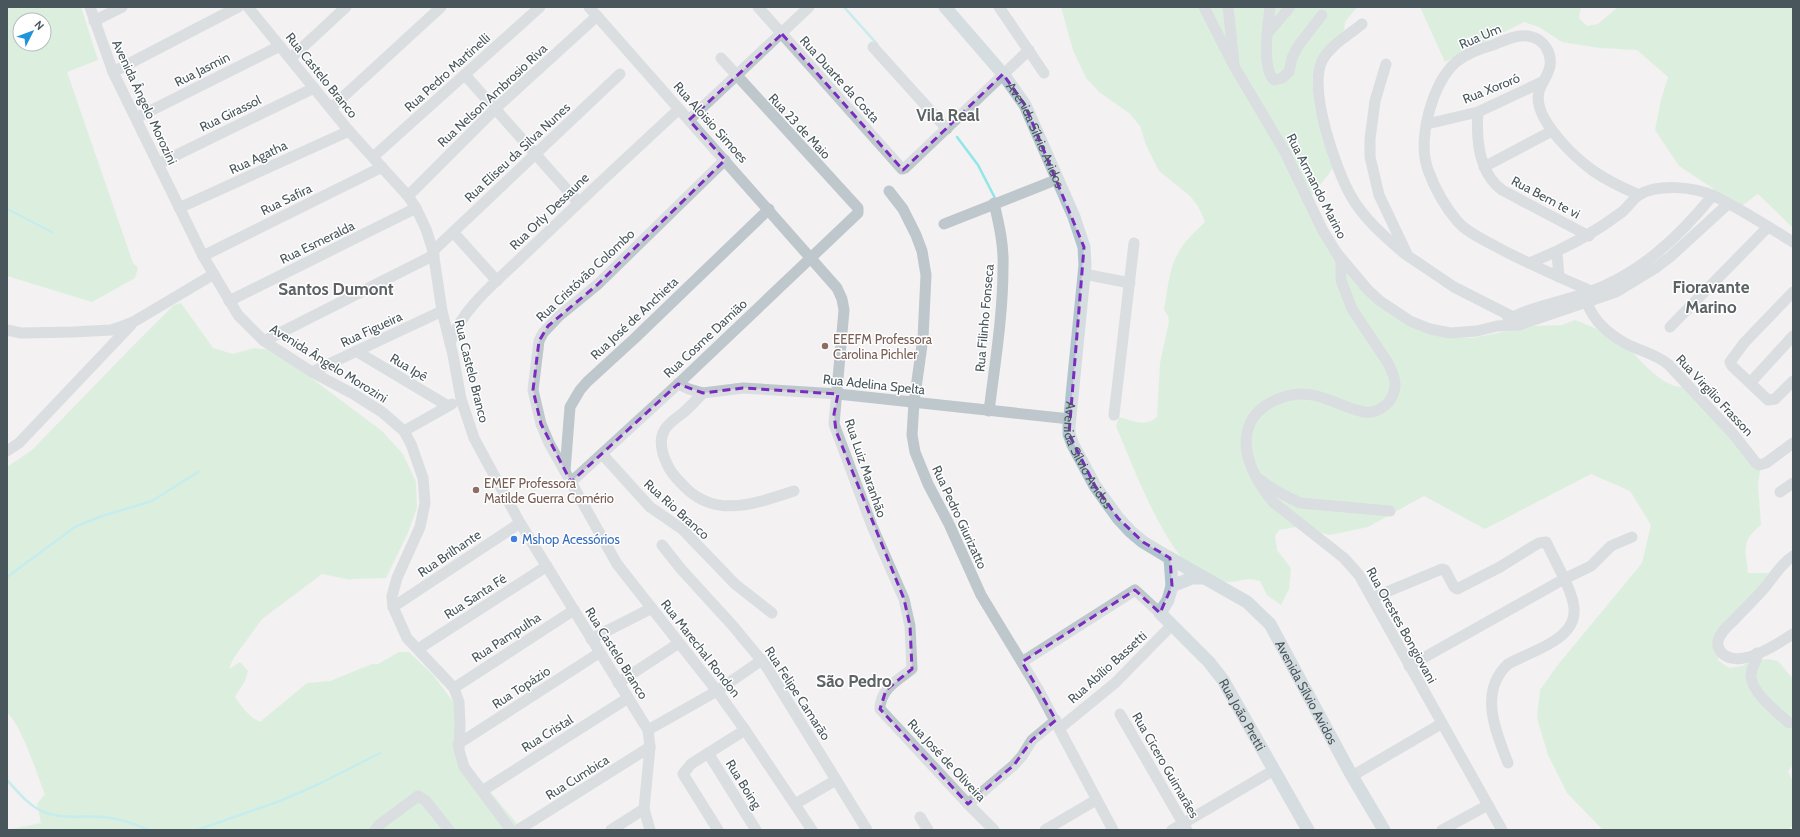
<svg xmlns="http://www.w3.org/2000/svg" width="1800" height="837" viewBox="0 0 1800 837" font-family="Cabin,sans-serif">
<style>
.green{fill:#c1eecb;fill-rule:evenodd}
.lines{fill:none;stroke-linecap:round;stroke-linejoin:round}
.stream{stroke:#90e6e9;stroke-width:2.5}
.minor{stroke:#bdc7cc;stroke-width:11}
.major{stroke:#b2c5ce;stroke-width:13}
.marked{fill:none;stroke:#7b2cbf;stroke-width:3;stroke-dasharray:8 5;stroke-linejoin:round}
.education-dot{fill:#8d6e63;stroke:#fff;stroke-width:1.5}
.shop-dot{fill:#3f7fe0;stroke:#fff;stroke-width:1.5}
.labels{text-anchor:middle;dominant-baseline:central;stroke-width:3;stroke-linejoin:round;paint-order:stroke}
.street-label{font-size:13px;fill:#49575d;stroke:#fff}
.education-label{font-size:13px;fill:#785e54;stroke:#fff;text-anchor:start}
.shop-label{font-size:13px;fill:#366cbe;stroke:#fff;text-anchor:start}
.district-label{font-size:17px;font-weight:bold;fill:#5d6265;stroke:#fff}
</style>
<rect width="100%" height="100%" fill="#f3f1f1"/>
<!-- green -->
<g class="green">
<path d="M7,7H81L98,60L67,72L133,263L138,268L135,278L92,302L7,276ZM20,20H44V44H20Z"/>
<path d="M1061,7H1357L1345,22L1344,32L1317,63L1312,79L1315,109L1334,167L1306,203L1328,246L1401,321L1419,330L1448,337L1472,338L1534,326L1562,325L1575,320C1590,326 1608,333 1622,343C1639,356 1659,387 1683,387L1761,464L1758,485L1761,525C1740,542 1746,549 1748,573H1768L1767,590L1728,627L1719,645L1718,660L1729,668L1742,666L1753,660L1768,659L1778,661L1793,679V765L1788,771L1793,782V825L1788,830H1603L1567,793L1548,755L1537,718L1540,690L1557,666L1642,563L1651,525L1630,491L1591,474L1485,529L1424,496L1368,527L1330,535L1296,527L1279,530L1275,536L1277,550L1291,568L1289,589L1281,605L1267,595L1260,581C1244,577 1244,581 1230,582C1223,582 1210,578 1203,575C1168,562 1131,461 1116,426L1119,417C1133,421 1146,427 1157,417L1160,363L1169,321L1168,316L1164,310C1167,294 1169,269 1177,255C1183,242 1196,231 1205,222L1198,206L1190,196L1159,171L1146,145L1140,126L1129,113L1099,92L1086,78L1073,50Z"/>
<polygon points="1420,7 1581,7 1579,18 1587,26 1598,24 1618,7 1793,7 1793,228 1758,194 1739,208 1726,197 1679,166 1655,130 1661,100 1668,77 1637,50 1599,48 1562,42 1539,27 1524,22 1445,62"/>
<path d="M181,303L213,348L233,354L254,348L274,350L382,431L403,454L416,482L417,508L407,535L386,578L351,579V580L322,574L262,619L233,659L229,669L240,662L248,671L245,681L235,697C242,707 249,717 260,722L307,683L330,681L372,664H378L399,652H409L433,675L454,703L465,761L522,830H7L41,823L37,804L45,794C37,775 22,725 7,713V467L32,450L128,351L174,305Z"/>
</g>
<g class="lines">
<!-- stream -->
<g class="stream">
<polyline points="844,7 877,44"/>
<polyline points="957,137 978,165 996,200"/>
<polyline points="7,209 52,232"/>
<polyline points="7,577 75,527 99,517 152,501 198,472"/>
<path d="M7,780C18,792 29,806 44,812C63,820 85,815 105,817C121,819 135,824 149,830"/>
<polyline points="197,830 280,801 321,783 380,753"/>
</g>
<!-- minor -->
<g class="minor">
<polyline points="90,7 113,72 203,256 238,315 264,341 312,372 355,395 382,412 404,431 411,444 423,478 425,503 420,527 397,578 392,596 393,607 407,638 454,688 459,702 460,726 459,750 464,767 511,830"/>
<polyline points="248,7 349,131 408,196 416,208 426,229 433,251 442,311 453,355 461,399 474,438 520,523 648,730 650,747 644,809 650,830"/>
<path d="M589,7L837,288L842,299L844,310L834,424L872,526L904,599L910,626L912,669C898,680 880,689 880,709L968,804L994,830"/>
<polyline points="758,7 902,169 905,168 1029,50"/>
<polyline points="999,7 1044,73"/>
<polyline points="1204,7 1234,66 1285,152 1323,231 1336,252 1368,290 1380,301 1410,321 1430,329 1450,333 1477,331 1497,326 1519,325 1616,292 1657,267 1670,257 1728,204"/>
<polyline points="1228,7 1234,62"/>
<path d="M1270,7C1268,24 1261,68 1274,80L1282,78L1289,72L1292,58L1298,46L1322,15"/>
<polyline points="94,21 122,7"/>
<path d="M1362,24C1349,35 1329,46 1322,61C1308,90 1336,170 1351,196C1364,219 1385,237 1405,254"/>
<polyline points="1267,34 1290,7"/>
<polyline points="873,47 947,129"/>
<polyline points="291,58 346,7"/>
<polyline points="1386,64 1375,101 1370,139 1370,157 1379,195 1408,256 1454,287 1513,317 1519,325"/>
<polyline points="113,72 238,7"/>
<polyline points="465,75 578,202"/>
<polyline points="331,108 441,7"/>
<path d="M1478,112C1476,139 1478,172 1502,190L1589,236"/>
<polyline points="136,118 280,46"/>
<polyline points="689,120 809,7"/>
<polyline points="1427,124 1478,112 1542,82"/>
<polyline points="373,157 540,7"/>
<polyline points="725,160 597,285 559,316 543,333 539,341 533,390 541,424 549,443 617,564 717,691 745,730 812,830"/>
<polyline points="158,164 314,88"/>
<polyline points="1484,167 1552,131"/>
<polyline points="889,191 903,209 916,235 922,251 926,275 923,338 914,402 912,435 915,452 928,484 949,524 981,595 1038,689 1113,830"/>
<polyline points="408,196 495,109 597,16"/>
<polyline points="179,208 349,131"/>
<polyline points="944,224 1058,179"/>
<polyline points="453,232 497,281"/>
<polyline points="433,251 620,74"/>
<path d="M1336,252L1341,261V280L1352,309L1388,363C1391,370 1396,378 1395,386C1394,402 1379,414 1364,412C1348,409 1333,400 1317,396C1290,389 1253,403 1247,433C1242,457 1258,484 1273,502L1344,558L1359,575L1502,830"/>
<polyline points="1557,253 1559,277"/>
<polyline points="203,256 382,167"/>
<path d="M1529,263C1563,250 1593,234 1622,212C1628,207 1633,199 1639,195C1658,183 1695,187 1714,196C1741,209 1767,226 1793,242"/>
<polyline points="1084,274 1130,283"/>
<path d="M1591,291C1559,277 1526,263 1495,246C1482,239 1468,233 1458,222C1445,207 1435,189 1428,170C1417,139 1432,84 1456,62C1467,53 1480,49 1493,45C1505,40 1519,33 1532,37C1544,40 1552,53 1550,66C1547,81 1535,87 1539,105C1544,127 1573,156 1592,170C1606,180 1623,188 1639,195"/>
<polyline points="1793,292 1744,343 1730,362 1732,366 1768,400 1775,399 1793,381"/>
<path d="M1585,296C1590,317 1604,331 1623,342C1638,351 1655,353 1669,365L1734,435L1756,463L1759,465L1766,463L1793,443"/>
<polyline points="229,301 416,208"/>
<path d="M1508,320C1529,307 1562,302 1586,293C1639,275 1678,238 1713,195"/>
<polyline points="1670,327 1768,227"/>
<polyline points="7,330 21,333 73,332 111,330 120,327 135,321 214,274"/>
<polyline points="264,341 434,255"/>
<path d="M450,343C463,306 501,278 528,251C578,203 628,156 679,109"/>
<polyline points="356,351 448,406"/>
<polyline points="312,372 442,311"/>
<polyline points="1750,383 1793,336"/>
<polyline points="678,384 689,389 703,393 743,388 838,394 1070,419"/>
<path d="M703,393C697,399 691,406 684,412C677,418 668,423 664,431C658,442 663,456 668,466C671,473 676,478 681,483C713,520 754,504 794,491"/>
<path d="M989,411C995,363 1003,315 1003,267C1004,246 999,224 994,203"/>
<polyline points="1114,415 1134,243"/>
<polyline points="404,431 452,404"/>
<polyline points="7,451 19,443 131,325"/>
<polyline points="602,454 650,507 682,529 735,584 772,613"/>
<polyline points="565,471 570,407 580,390 587,382 635,338 769,209"/>
<polyline points="1259,479 1276,491 1300,503 1390,511"/>
<polyline points="571,482 678,384 858,213 858,208 721,58"/>
<polyline points="1780,492 1793,483"/>
<polyline points="662,545 681,569 733,626 766,666 867,830"/>
<path d="M1793,556C1781,564 1775,575 1766,586C1757,597 1745,608 1735,619C1729,625 1720,632 1718,641C1717,646 1720,651 1723,654C1741,669 1777,644 1793,634"/>
<path d="M1372,598L1442,569L1445,570L1454,587L1457,589L1500,567L1532,547L1539,543L1546,542C1551,552 1556,562 1561,572C1576,603 1585,624 1549,644C1535,652 1521,657 1508,664C1478,692 1496,732 1508,763"/>
<polyline points="393,607 520,523"/>
<polyline points="591,639 652,608"/>
<polyline points="418,649 547,566"/>
<path d="M1757,653C1758,662 1750,668 1751,677C1753,694 1777,712 1789,723"/>
<polyline points="1022,662 1135,590 1160,613"/>
<polyline points="1409,666 1564,579 1591,566 1611,546 1632,537"/>
<polyline points="618,683 679,643"/>
<polyline points="454,688 574,610"/>
<polyline points="1120,714 1187,830"/>
<polyline points="1060,728 1115,683 1171,626"/>
<polyline points="648,730 717,691 762,660"/>
<polyline points="458,744 599,653"/>
<polyline points="708,753 756,830"/>
<polyline points="1352,776 1441,724"/>
<polyline points="482,791 628,698"/>
<polyline points="795,804 836,780"/>
<polyline points="968,804 1014,765 1022,756 1032,740 1056,720"/>
<polyline points="920,817 928,830"/>
<polyline points="375,830 379,825 418,796 426,801 449,830"/>
<polyline points="518,830 650,747"/>
<polyline points="611,830 644,809"/>
<polyline points="718,830 683,774 691,764 745,730"/>
<polyline points="1045,830 1096,800"/>
<polyline points="1172,830 1274,770"/>
<polyline points="1442,830 1488,805"/>
</g>
<!-- major -->
<g class="major">
<path id="s1" d="M945,7L1003,74L1025,105L1074,217L1084,247L1085,265L1069,426V434L1073,445L1095,486L1118,518L1131,532L1143,542L1168,557L1247,602L1270,624L1352,776L1384,830"/>
<polyline points="1170,558 1172,586"/>
<path id="s2" d="M1203,578H1192L1172,586L1168,600L1160,613L1209,662L1223,680L1308,830"/>
</g>
</g>
<!-- marked area -->
<path d="M0 0H1800V837H0ZM782,34L903,170L1003,74L1025,105L1084,247L1069,434L1095,486L1118,518L1143,542L1170,558L1172,586L1160,613L1135,590L1022,662L1056,720L1032,740L1014,765L968,804L880,709L886,690L912,669L910,626L904,599L836,431L834,414L838,394L743,388L703,393L678,384L571,482L541,424L533,390L539,341L548,326L597,285L725,160L689,120Z" fill="#f3f1f1" fill-opacity=".55" fill-rule="evenodd"/>
<path class="marked" d="M782,34L903,170L1003,74L1025,105L1084,247L1069,434L1095,486L1118,518L1143,542L1170,558L1172,586L1160,613L1135,590L1022,662L1056,720L1032,740L1014,765L968,804L880,709L886,690L912,669L910,626L904,599L836,431L834,414L838,394L743,388L703,393L678,384L571,482L541,424L533,390L539,341L548,326L597,285L725,160L689,120Z"/>
<!-- markers -->
<g class="education-dot">
<circle cx="825" cy="346" r="4"/>
<circle cx="476" cy="490" r="4"/>
</g>
<circle class="shop-dot" cx="514" cy="539" r="4"/>
<g class="labels">
<!-- street labels -->
<g class="street-label">
<text transform="translate(1480 36) rotate(-23)">Rua Um</text>
<text transform="translate(202 69) rotate(-27)">Rua Jasmin</text>
<text transform="translate(447 72) rotate(-42)">Rua Pedro Martinelli</text>
<text transform="translate(322 75) rotate(51)">Rua Castelo Branco</text>
<text transform="translate(840 79) rotate(48)">Rua Duarte da Costa</text>
<text transform="translate(1491 88) rotate(-22)">Rua Xororó</text>
<text transform="translate(492 95) rotate(-43)">Rua Nelson Ambrosio Riva</text>
<text transform="translate(145 102) rotate(65)">Avenida Ângelo Morozini</text>
<text transform="translate(230 113) rotate(-26)">Rua Girassol</text>
<text transform="translate(711 122) rotate(48)">Rua Aloisio Simoes</text>
<text transform="translate(800 126) rotate(47)">Rua 23 de Maio</text>
<text stroke="none"><textPath href="#s1" startOffset="158">Avenida Sílvio Avidos</textPath></text>
<text transform="translate(517 152) rotate(-43)">Rua Eliseu da Silva Nunes</text>
<text transform="translate(258 157) rotate(-25)">Rua Agatha</text>
<text transform="translate(1317 186) rotate(63)">Rua Armando Marino</text>
<text transform="translate(1546 197) rotate(28)">Rua Bem te vi</text>
<text transform="translate(286 199) rotate(-26)">Rua Safira</text>
<text transform="translate(549 211) rotate(-44)">Rua Orly Dessaune</text>
<text transform="translate(317 242) rotate(-26)">Rua Esmeralda</text>
<text transform="translate(585 275) rotate(-43)">Rua Cristóvão Colombo</text>
<text transform="translate(634 318) rotate(-43)">Rua José de Anchieta</text>
<text transform="translate(984 318) rotate(-85)">Rua Filinho Fonseca</text>
<text transform="translate(371 329) rotate(-25)">Rua Figueira</text>
<text transform="translate(705 338) rotate(-43)">Rua Cosme Damião</text>
<text transform="translate(329 363) rotate(32)">Avenida Ângelo Morozini</text>
<text transform="translate(409 367) rotate(31)">Rua Ipê</text>
<text transform="translate(472 371) rotate(76)">Rua Castelo Branco</text>
<text transform="translate(874 384) rotate(6)">Rua Adelina Spelta</text>
<text transform="translate(1715 395) rotate(47)">Rua Virgílio Frasson</text>
<text stroke="none"><textPath href="#s1" startOffset="494">Avenida Sílvio Avidos</textPath></text>
<text transform="translate(866 468) rotate(71)">Rua Luiz Maranhão</text>
<text transform="translate(677 509) rotate(42)">Rua Rio Branco</text>
<text transform="translate(960 517) rotate(65)">Rua Pedro Giurizatto</text>
<text transform="translate(449 553) rotate(-34)">Rua Brilhante</text>
<text transform="translate(475 596) rotate(-33)">Rua Santa Fé</text>
<text transform="translate(1402 625) rotate(61)">Rua Orestes Bongiovani</text>
<text transform="translate(506 637) rotate(-33)">Rua Pampulha</text>
<text transform="translate(701 648) rotate(52)">Rua Marechal Rondon</text>
<text transform="translate(617 653) rotate(58)">Rua Castelo Branco</text>
<text transform="translate(1107 667) rotate(-42)">Rua Abílio Bassetti</text>
<text transform="translate(521 687) rotate(-33)">Rua Topázio</text>
<text stroke="none"><textPath href="#s1" startOffset="830">Avenida Sílvio Avidos</textPath></text>
<text transform="translate(798 693) rotate(57)">Rua Felipe Camarão</text>
<text stroke="none"><textPath href="#s2" startOffset="194">Rua João Pretti</textPath></text>
<text transform="translate(547 733) rotate(-32)">Rua Cristal</text>
<text transform="translate(947 760) rotate(47)">Rua José de Oliveira</text>
<text transform="translate(1166 765) rotate(60)">Rua Cícero Guimarães</text>
<text transform="translate(577 777) rotate(-32)">Rua Cumbica</text>
<text transform="translate(744 784) rotate(58)">Rua Boing</text>
</g>
<!-- education labels -->
<g class="education-label">
<text x="833" y="339">EEEFM Professora<tspan x="833" dy="15">Carolina Pichler</tspan></text>
<text x="484" y="483">EMEF Professora<tspan x="484" dy="15">Matilde Guerra Comério</tspan></text>
</g>
<!-- shop labels -->
<g class="shop-label">
<text x="522" y="539">Mshop Acessórios</text>
</g>
<!-- district labels -->
<g class="district-label">
<text x="948" y="115">Vila Real</text>
<text x="1711" y="287">Fioravante<tspan x="1711" dy="20">Marino</tspan></text>
<text x="336" y="289">Santos Dumont</text>
<text x="854" y="681">São Pedro</text>
</g>
</g>
<!-- border -->
<rect width="1800" height="837" fill="none" stroke="#49575d" stroke-width="16"/>
<!-- north arrow -->
<g transform="translate(32 32) rotate(48)"><circle r="19" fill="#ffffff" stroke="#b6bcbe"/>
<path d="M0-3L7 15L0 10L-7 15Z" fill="#2195dc"/>
<text y="-6" font-size="11" font-weight="bold" text-anchor="middle" fill="#49575d">N</text>
</g>
</svg>
